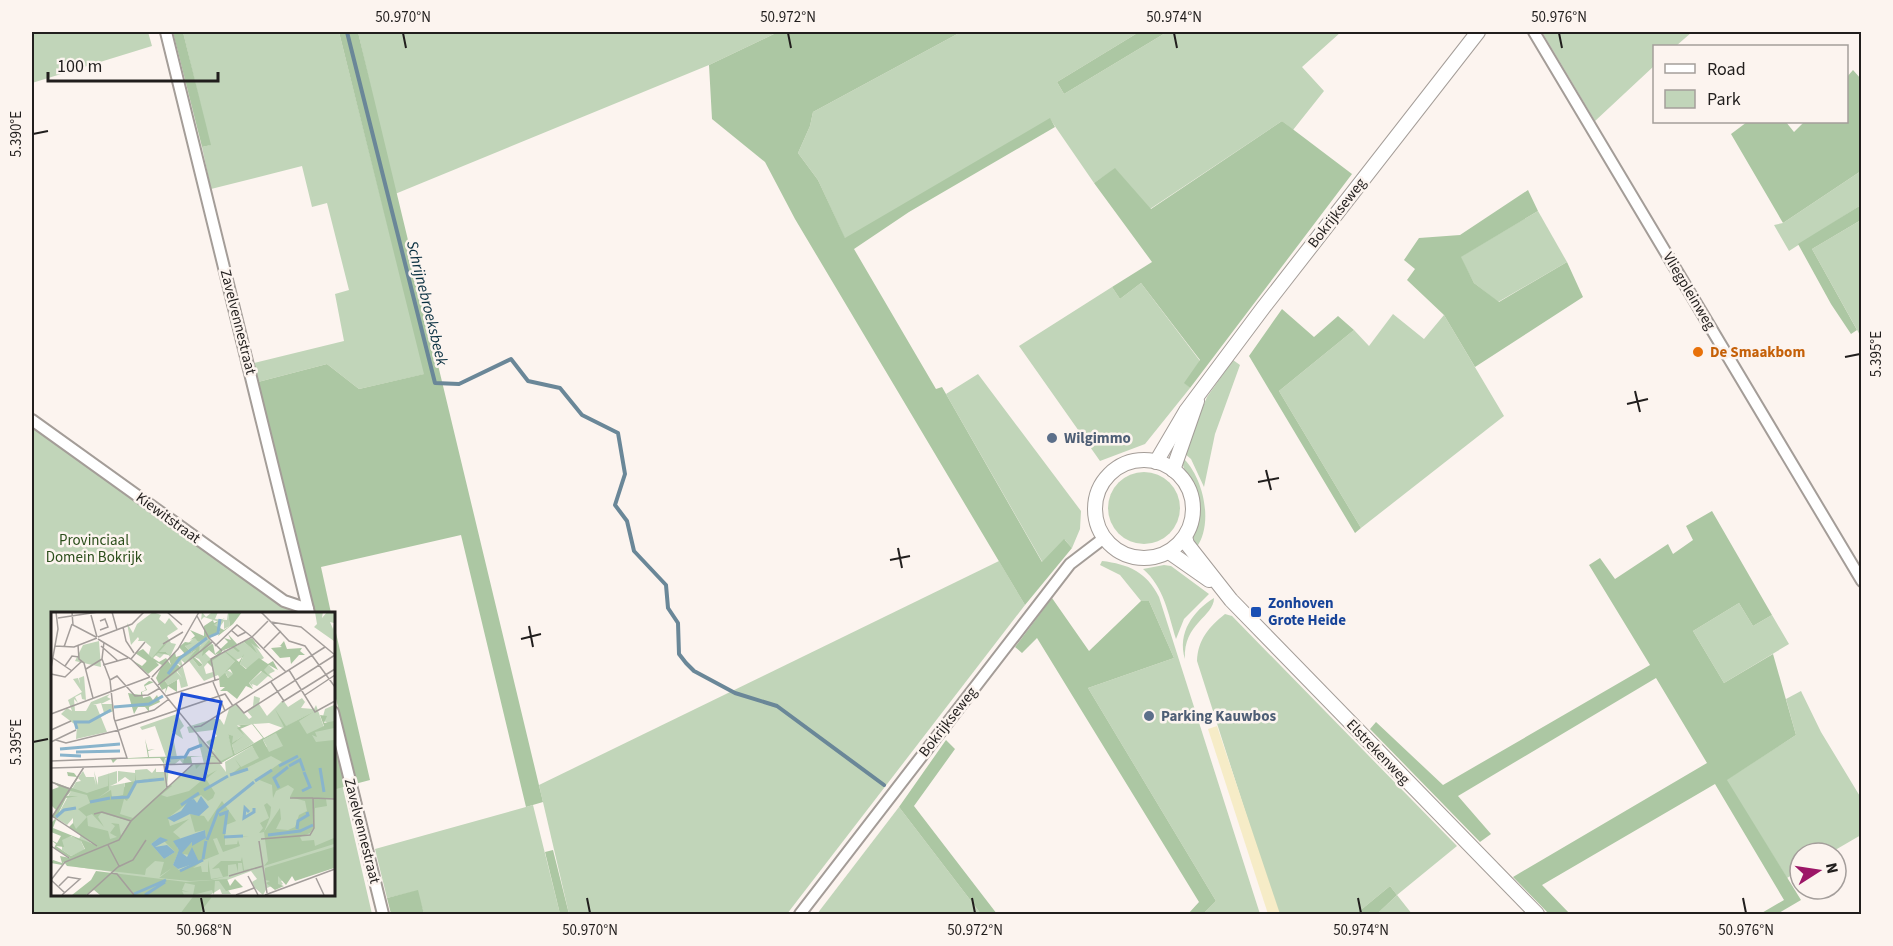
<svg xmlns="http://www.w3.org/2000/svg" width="1893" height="946" viewBox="0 0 1893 946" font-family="'Source Sans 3',sans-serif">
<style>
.green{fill:#c1d5b9}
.forest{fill:#acc7a3}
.sand{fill:#f6ecc7}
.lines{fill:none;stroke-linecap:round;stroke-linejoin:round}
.stream{stroke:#6a8798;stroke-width:4}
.minor-casing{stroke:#a49d98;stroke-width:14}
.tertiary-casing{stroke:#a49d98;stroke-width:16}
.minor{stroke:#fff;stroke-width:10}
.tertiary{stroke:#fff;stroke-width:14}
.ticks{fill:none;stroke:#211e1d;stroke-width:2}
.food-dot{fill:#e8710a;stroke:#fcf4ef;stroke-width:2}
.service-dot{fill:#5c6f8a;stroke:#fcf4ef;stroke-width:2}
.transit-dot{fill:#1a4fb4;stroke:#fcf4ef;stroke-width:2}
.labels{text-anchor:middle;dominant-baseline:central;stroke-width:5;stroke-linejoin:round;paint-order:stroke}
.street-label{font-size:15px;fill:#211e1d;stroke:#fcf4ef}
.food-label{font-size:15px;font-weight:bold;fill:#c56008;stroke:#fcf4ef;text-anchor:start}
.service-label{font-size:15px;font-weight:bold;fill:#4e5e75;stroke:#fcf4ef;text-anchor:start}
.park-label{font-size:15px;fill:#2b4e1b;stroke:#fcf4ef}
.transit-label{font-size:15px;font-weight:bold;fill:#164399;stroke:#fcf4ef;text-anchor:start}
.water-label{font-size:16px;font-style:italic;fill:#082f40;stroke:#fcf4ef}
.inset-river{fill:none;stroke:#89b4cc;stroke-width:3}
.inset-road{fill:none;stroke:#a49e9b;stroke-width:1.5}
.view{fill:#1d4ed8;fill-opacity:0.15;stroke:#1d4ed8;stroke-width:3}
.inset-edge{fill:none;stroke:#211e1d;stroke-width:3}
.neatline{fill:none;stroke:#211e1d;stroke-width:2}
.ticks-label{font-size:15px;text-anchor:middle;fill:#211e1d}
</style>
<rect width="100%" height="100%" fill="#fcf4ef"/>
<!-- green -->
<g class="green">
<polygon points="32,32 148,32 152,46 32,83"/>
<polygon points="183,32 339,32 425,374 359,389 327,364 258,382 254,363 344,341 335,294 349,290 327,203 312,207 302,166 211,189 202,147 210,145"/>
<polygon points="358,32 778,32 709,65 395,194"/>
<polygon points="961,32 1139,32 1057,82 1064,94 1167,32 1341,32 1302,67 1324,91 1293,130 1282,121 1150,209 1115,169 1094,183 1050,119 845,239 818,180 798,153 810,126 813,112"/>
<polygon points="1542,32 1692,32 1676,46 1654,46 1654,66 1595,121"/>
<polygon points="1861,171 1861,205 1789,251 1774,225 1783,223"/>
<polygon points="1538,211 1567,262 1498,302 1474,283 1460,257"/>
<polygon points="1861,220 1861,337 1812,249"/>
<polygon points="1141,283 1200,361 1185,383 1190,388 1145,444 1100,461 1019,346 1112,287 1120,299"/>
<polygon points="1393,314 1424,339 1444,315 1504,416 1361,528 1279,391 1354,330 1369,346"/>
<polygon points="1233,360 1240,365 1215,434 1204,487 1191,459 1184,453 1207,397"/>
<polygon points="978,374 1081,511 1080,529 1072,548 1065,540 1043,563 946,394"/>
<polygon points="32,428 297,613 52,613 52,894 333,894 333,745 372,914 32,914"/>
<path d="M1182,457C1204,477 1214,525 1196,548C1188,532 1198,519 1197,501C1196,484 1182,475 1182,457Z"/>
<circle cx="1144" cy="508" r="36"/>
<polygon points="999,561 1025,605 787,914 569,914 539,785"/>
<path d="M1102,561C1128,564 1147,572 1159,597L1260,914H1203L1216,901L1088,688L1174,658L1149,601H1141L1120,575L1100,565Z"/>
<path d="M1164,565L1171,566L1209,594L1184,619L1176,639C1168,613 1164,587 1143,569Z"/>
<path d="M1214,598C1214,617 1183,623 1185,659C1177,633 1193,611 1214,598Z"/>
<polygon points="1739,603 1753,626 1772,615 1789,644 1724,683 1693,631"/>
<path d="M1225,614L1232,616L1457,846L1397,895L1412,914H1377L1397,895L1390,886L1356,914H1278L1197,661C1198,639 1209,627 1225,614Z"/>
<polygon points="1801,691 1821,732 1861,798 1861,835 1830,853 1800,853 1800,870 1787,878 1726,780 1796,735 1786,699"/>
<polygon points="533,805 560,914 424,914 417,891 387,898 375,849"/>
<polygon points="899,807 981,914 817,914"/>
</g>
<!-- forest -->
<g class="forest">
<polygon points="173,32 183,32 211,145 202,147"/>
<polygon points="339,32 358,32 543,802 526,807 461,535 321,567 331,613 315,613 258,382 327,364 359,389 424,374"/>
<polygon points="778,32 961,32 813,112 810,126 798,153 818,180 845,238 1050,118 1055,127 909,212 854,249 936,389 942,387 1042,562 1064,539 1072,548 1025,605 795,219 765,162 712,119 709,65"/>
<polygon points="1139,32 1167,32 1064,94 1057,82"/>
<polygon points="1853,70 1861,79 1861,171 1783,223 1731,134 1747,122 1786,122 1794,132 1804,122 1846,122 1847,77"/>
<polygon points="1282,121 1352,174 1190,388 1184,383 1200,360 1141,283 1120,299 1112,287 1152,262 1094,183 1115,168 1151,209"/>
<polygon points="1528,190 1538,211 1461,257 1474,283 1499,302 1567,262 1583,297 1475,367 1444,315 1407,280 1415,269 1404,260 1419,238 1460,235"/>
<polygon points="1861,205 1861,220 1812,249 1857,330 1851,334 1831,304 1798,244"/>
<polygon points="1282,309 1314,337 1338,316 1354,330 1279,391 1361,528 1355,533 1249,356"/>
<polygon points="1712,511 1772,615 1753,626 1739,603 1693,631 1724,683 1773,654 1796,735 1727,780 1801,900 1777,914 1760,914 1784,900 1715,784 1542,885 1570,914 1549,914 1513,877 1707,763 1656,678 1458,796 1491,834 1480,842 1370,729 1376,722 1443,785 1650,665 1589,565 1600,558 1615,579 1668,544 1673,554 1693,540 1686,526"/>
<polygon points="1052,598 1089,651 1141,601 1149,601 1174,658 1088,688 1216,901 1203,914 1188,914 1199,902 1037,638 1022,653 1015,647"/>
<polygon points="333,620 370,780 336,789 333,778 333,722 341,720 333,686"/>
<polygon points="946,740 955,749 914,806 997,914 981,914 899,807"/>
<polygon points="553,850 569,914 560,914 545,852"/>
<polygon points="1390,886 1397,895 1377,914 1356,914"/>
<polygon points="418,890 424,914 391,914 387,898"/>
<polygon points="195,894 214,894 199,914 180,914"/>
</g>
<!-- sand -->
<polygon class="sand" points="1217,726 1280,914 1268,914 1208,729"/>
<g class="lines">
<!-- stream -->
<polyline class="stream" points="347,32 435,383 459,384 511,359 528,381 560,388 582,415 618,433 625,474 615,505 627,521 634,551 666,585 668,608 678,623 679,654 686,663 694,671 735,693 777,706 884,785"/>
<!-- minor casing -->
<g class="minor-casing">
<g id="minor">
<polyline points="166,32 309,613"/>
<polyline points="1534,32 1862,581"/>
<polyline points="32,420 284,601 308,609"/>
<polyline points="333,712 383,914"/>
<polyline points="800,914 1070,564 1104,538"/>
</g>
</g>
<!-- tertiary casing -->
<g class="tertiary-casing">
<g id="tertiary">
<circle cx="1144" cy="509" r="49"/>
<polyline points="1156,462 1186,411 1263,308 1478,32"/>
<polyline points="1173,470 1197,401"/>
<polyline points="1185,537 1187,544 1231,600 1537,914"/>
<polyline points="1169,552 1209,580"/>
</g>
</g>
<!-- minor -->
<use href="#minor" class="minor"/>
<!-- tertiary -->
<use href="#tertiary" class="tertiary"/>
</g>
<!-- ticks -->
<path class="ticks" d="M403,33L406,48M788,33L791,48M1174,33L1177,48M1559,33L1562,48M33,134L48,131M1845,357L1860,354M1635,391L1640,412M1627,404L1648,399M1266,470L1271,490M1258,482L1279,478M898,548L902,568M890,560L910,556M529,626L533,647M521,639L541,634M33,742L48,739M201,898L204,913M587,898L590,913M972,898L975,913M1358,898L1361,913M1743,898L1746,913"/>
<!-- markers -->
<circle class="food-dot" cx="1698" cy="352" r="6"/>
<g class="service-dot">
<circle cx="1052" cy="438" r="6"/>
<circle cx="1149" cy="716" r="6"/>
</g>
<rect class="transit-dot" x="1250" y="606" width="12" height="12" rx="3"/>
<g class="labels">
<!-- street labels -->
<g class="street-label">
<text transform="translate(1337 213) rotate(-52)">Bokrijkseweg</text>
<text transform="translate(1689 291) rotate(59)">Vliegpleinweg</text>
<text transform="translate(238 322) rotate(76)">Zavelvennestraat</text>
<text transform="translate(168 518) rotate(36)">Kiewitstraat</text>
<text transform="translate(948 722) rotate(-52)">Bokrijkseweg</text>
<text transform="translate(1378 752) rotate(46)">Elstrekenweg</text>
<text transform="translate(362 831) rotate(76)">Zavelvennestraat</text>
</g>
<!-- food labels -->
<g class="food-label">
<text x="1710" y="352">De Smaakbom</text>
</g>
<!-- service labels -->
<g class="service-label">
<text x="1064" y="438">Wilgimmo</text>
<text x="1161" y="716">Parking Kauwbos</text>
</g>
<!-- park labels -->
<g class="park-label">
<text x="94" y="540">Provinciaal<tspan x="94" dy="17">Domein Bokrijk</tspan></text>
</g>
<!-- transit labels -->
<g class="transit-label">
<text x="1268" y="603">Zonhoven<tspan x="1268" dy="17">Grote Heide</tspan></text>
</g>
<!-- water labels -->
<g class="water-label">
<text transform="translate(427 303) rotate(76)">Schrijnebroeksbeek</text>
</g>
</g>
<!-- overview -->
<g transform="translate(51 612)">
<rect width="284" height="284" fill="#fcf4ef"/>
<path d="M102,0L110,3L108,7L114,12L118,6L127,17L116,24L120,31L125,32L119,45L115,40L109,46L104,43L93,57L100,35L93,29H87L88,27L87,25L80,33L76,11L82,21L86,12ZM151,0L155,5L160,1L155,0H167L164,7L176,8L177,0L179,14L173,17V9L168,16L163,14L165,19L157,23L159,12L162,13L168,10L153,5L150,8ZM264,0H272L271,6L276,0H283V11L279,10L282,17L283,12V29L263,15L266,12ZM156,23L162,34L151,38L160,47L153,55L155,62L162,60L160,47L193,30L205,40L195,29L200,27L213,46L196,57L189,52L192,45L185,48L176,58L183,62L177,66L175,62L170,69L167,63L153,69L138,49L141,46L148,55L152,53L148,47L143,45L134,51L130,48L137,74L130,76L128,67L117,73L114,69L125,59L131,66L126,59L131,55L126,51L129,45L146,38L150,33L140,40L134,34L144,25L147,30ZM48,29L50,55L24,49L32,33ZM218,53L224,59L218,62L223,68L217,64L206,74L201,72L202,75L198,71ZM33,64L35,88L31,87L30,82L24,85L27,91L23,87L24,99H35L40,90L59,82L56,85L60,87L50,92H62L63,99L50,104L53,101L50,91L42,93H45L56,120L25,127L26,114L10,102L16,96L21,99L17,88L31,80L22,67L27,66L29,72L28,66ZM203,84L209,86L208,92L216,104L232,88L237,95L251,86L254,90L250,96L263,97L265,93L273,115L279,112L271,108L274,97L283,93V256L241,264L230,269L232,272L225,276L223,273L216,276L212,283L204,276L201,270L206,267L200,259L171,270L180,282H171L169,277L159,283H51L61,260L26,255L32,251L25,244L34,240L40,247L66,232L47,233L22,216V206L16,213L5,206L25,170L30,169L27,166L32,159L35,165H43L45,173L43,159L47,173V165L66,159V171L59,174L74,171L73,175L101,167L81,170L74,165L67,170V159L84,161V158L96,157L101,161L105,156V160H114V154H118L116,176L142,152H153L146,123L165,141L155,130L166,124L162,118L138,121L136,115L162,107H169L173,113L178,97L185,92L198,107L201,105L196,99L202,94ZM264,99L212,128L216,135L208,130L215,142L219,140L215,143L207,131L202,134L209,146L201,134L174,150L175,160L169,152L183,143L177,122L181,124V132L191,124L181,133L184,142L203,131L186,113L218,111L232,116ZM126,102L133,114L129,118L132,127L121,120L126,145L134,148L132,152L129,148L124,152L113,153L115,145L104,114L91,118L89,115ZM30,223L45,235L29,227L34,238L20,244L11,238V227L19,224L28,227Z" fill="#c1d5b9" fill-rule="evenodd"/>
<path d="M177,0H191L182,12L167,24L169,19L147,30L144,26L139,28L144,24L139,18L153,24V14L162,8L163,11L174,6L163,13L173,18L179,14ZM177,22L186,32L201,26L210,38L200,31L206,41L193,30L183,34L189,39L187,40L181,35L173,38L188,50L193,42L189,52L195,57L208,46L217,52L222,49L227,58L218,53L213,58L219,65L210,59L198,71L202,77L195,74L186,87L176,79H169L174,75H169L168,66L174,61L177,66L182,62L179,57L174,60L184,49L172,38L168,44L161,49V55L156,50L168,41L164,43L158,38L151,44L152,39L148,41H147L143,45L152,53L148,55L141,46L134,52L132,48L134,51L145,38L130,47L129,46L126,52L130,56L114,69L117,73L126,68V80L117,74L114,82L115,76L111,78L105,66L111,53L105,50L108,53L97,62L81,48L91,54L96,49L84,41L92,37L101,46L112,33L116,31L108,40H115L118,43L107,41L102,46L108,50L115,46L120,53L118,47L124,40L125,45L134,42L128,35L134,30L141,31L134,34L140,40L149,32L148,40L158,28L161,31L154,37L162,32L164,42L177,30L173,26L180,28ZM233,29L236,37L251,36L249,39L254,43H248L240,52L239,45L229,46L220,36L231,35L226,32L229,34ZM98,69L103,70L94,74L96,78L91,80L92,86L99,84L102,88L106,83L109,90L98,95V100L94,95H87L83,102L77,81L90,83V80L95,78L93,73ZM224,97L235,114L264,99L248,109L256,122L273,114L269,103L276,104L273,111L283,109V116L264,120L266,125L261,123L265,130L283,128V186L275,187L276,194L264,196L263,215L259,221L249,225L251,229L263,228L264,234L283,226V232L213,254L217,249L213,220L208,221L212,216L209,211L218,206L213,193L216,191L220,195L219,205L213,220L229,196L230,207L225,217L237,218L244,215L248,203L256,199L254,189L239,185L243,177L237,173L225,179L222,186L221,173L206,167L231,150L220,144L178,164L189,155L184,147L190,155L208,146L201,134L170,151L163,145L154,144H163L170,149L182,143L177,122L182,124L181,131L192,124L181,133L184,142L212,126L201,112L189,117L193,123L186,116L190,114L186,113L202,112L213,126L233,115ZM225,121L232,134L218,140L212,128ZM94,127L97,138L104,137L97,139L98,145L152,144L140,145L141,151L150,152L145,157L144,152H132L133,145L114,146L113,152L109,146L66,147L62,151L60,147L97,145ZM153,158L157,163L166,158L155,167L164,181L162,186L157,189L150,183L142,187L117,206L119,214L138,207L122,220L129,226L126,236L133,238L141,230L155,226L154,218L144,220L139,202L153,204L157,210L171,189L185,209L175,213L174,224H198L174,226V233L186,232L187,228L189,234L172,240L166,226L162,227L168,242L153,248L142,256L150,254L151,260H157V248L160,267L172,265L168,256L161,257L170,249H190L191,245L193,258L209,255L192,259L191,251H187V260L185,252L177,253V264L160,268L139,269L108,266L121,256L109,264L113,250L104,249L95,257L94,263L16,254L13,250L11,253L0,251L2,248L11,251L9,244L19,246L3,236L5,232L0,228L6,231L10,224L0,220V211L4,207L15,214L5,208L2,216L42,232L18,215L22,211L25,217L36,205L27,197L39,191L36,183L20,179L16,184H27L15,186L8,200L14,198L5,206L0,205L5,198L0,193V178L8,175L0,169L19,176L26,165L17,164L16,160L23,161L27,166L21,176L36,181L57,174V160L58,178L47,186L60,178L61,185L72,183L74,171L84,169V161L85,169L107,165L85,170L76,189L73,187L69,202L82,206L115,176V168L116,176L120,173L121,174L110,183L116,185L138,179L156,164ZM50,201L79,209L70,224L68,212L60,211L64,214L59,221L66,225L59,227L57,219L37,214L36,204L41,202L53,215L47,205ZM20,224L30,229L34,237L20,244L5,234L13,235L11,228ZM109,225L124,240L113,247L100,232ZM127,241L138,243L141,253L128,258L122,253ZM283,235V256L244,269L241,264L235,273L227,264V272L233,274L224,278L215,271L219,269L214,268V256ZM45,259L135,270L176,267L179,274L184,267L192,275L175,279L168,269H164L163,283L161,278L142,283L144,273L134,271L131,278L138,280L131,279L133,283H49L43,278L35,283H21L40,268Z" fill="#acc7a3" fill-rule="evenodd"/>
<path d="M150,184L158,195L148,204L139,202L123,210L116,206L130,199L138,188L143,187L146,191ZM154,218L155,226L141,234V230L131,241L136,245L141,235L148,250L127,257L122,253L128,238L122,229ZM109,225L117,228L104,235L116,233L124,240L113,247L100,232Z" fill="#89b4cc"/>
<path class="inset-river" d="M158,25L167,21L169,7M117,62L129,46L156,26M63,95L98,92L112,84M26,117L24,110H38L60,98M9,137L69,132M25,140L69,139M9,143L30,144M118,150V146L134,145L138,138L151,133M228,154L247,144M238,154L249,148L253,159M269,156L273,180M179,163L197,157M204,169L221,158M228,176L223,166L237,155M153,178L177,164M251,179L259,175L253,160M60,186L77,185L85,170L113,167M39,190L59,186M130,193L148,181M198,200L194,196L193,206L203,200V196M168,203L176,200L173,222M5,205L13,198L25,196M246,217L247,209L257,203L256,200M217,223L249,219L262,213M173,225L192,224M156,228L167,199L203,170M152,247L155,229M129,259L152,248M83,282L115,268M94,283L114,270"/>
<path class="inset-road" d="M21,0L22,13L45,25M61,0L66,18M116,0L131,13M210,0L220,10L250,15L284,43M40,3L46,25M146,4L158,26L171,39M7,6L47,0M49,9L54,7L57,15L49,18M220,10L238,29L254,34L284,75M72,15L75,29L83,41M180,18L187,24L195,20M47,25L81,12L93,0M201,25L235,60M47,27L80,47L99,65M112,32L132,20M27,33L28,47L33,51L42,86M4,34L23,35L46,26M50,34L67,49M164,34L186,13L201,25M13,35L21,12M213,36L230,19M2,46L21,59M80,47L94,30M52,53L77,46M14,54L21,44L28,45M0,56L7,17L5,0M35,57L51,47M238,58L264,100L284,89M0,62L14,65L31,49M101,65L127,37L148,0M59,68L66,64L84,84L97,83L109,76M164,68L160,47L201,25L217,9M162,70L174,99M220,70L233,89M107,73L161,30M254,83L284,63M115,84L168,67M231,90L284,57M185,92L193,101L284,43M0,102L99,65M64,109L103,98L118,87M143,115L150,114L274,35M0,118L20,109M5,128L15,131L68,118L174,82L182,94M0,130L25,118M0,149L76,146L63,106L59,68L51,47L53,30M113,153L116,176M0,156L170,151L100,66M0,170L19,177M239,186H262M43,202L51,200L80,209M1,204L46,234M1,205L33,155M210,227L259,223L263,216L262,186L284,187M208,229L216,281M57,233L68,254M0,234L18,246M60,261L66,262L83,283M178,264L212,254M197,264L207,283M265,266L273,283M8,274L17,265L29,267L11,283M14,281L0,268L14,250L68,228L80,209L142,152M36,283L67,255L82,248L95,228M185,283L203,276M214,283L284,257"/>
<path class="view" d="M131,82L170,90L153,168L115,159Z"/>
<rect width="284" height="284" class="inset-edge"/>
</g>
<!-- border -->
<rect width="1893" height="946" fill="none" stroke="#fcf4ef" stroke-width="66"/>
<!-- legend -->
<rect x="1653" y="45" width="195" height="78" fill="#fcf4ef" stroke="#a49e9b" stroke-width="1.5"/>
<rect x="1665" y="64" width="30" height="9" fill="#ffffff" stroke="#a49e9b" stroke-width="1.5"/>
<text x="1707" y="75" font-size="18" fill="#211e1d">Road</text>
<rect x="1665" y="90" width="30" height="18" fill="#c1d5b9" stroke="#a49e9b" stroke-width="1.5"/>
<text x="1707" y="105" font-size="18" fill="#211e1d">Park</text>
<!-- north arrow -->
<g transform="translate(1818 871) rotate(78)"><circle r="28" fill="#fcf4ef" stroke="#a49e9b" stroke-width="1.5"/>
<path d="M0-4.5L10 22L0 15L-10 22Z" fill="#9c1667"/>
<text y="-9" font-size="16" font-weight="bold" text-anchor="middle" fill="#211e1d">N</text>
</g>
<!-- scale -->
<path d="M48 72v9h170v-9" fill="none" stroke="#211e1d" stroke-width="3"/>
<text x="57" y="72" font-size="18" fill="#211e1d" stroke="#fcf4ef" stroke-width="4.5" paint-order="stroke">100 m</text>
<rect x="33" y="33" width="1827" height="880" class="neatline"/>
<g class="ticks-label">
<text x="403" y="22">50.970°N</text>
<text x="788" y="22">50.972°N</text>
<text x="1174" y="22">50.974°N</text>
<text x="1559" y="22">50.976°N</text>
<text transform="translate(16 134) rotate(-90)" y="5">5.390°E</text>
<text transform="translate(1876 354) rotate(-90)" y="5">5.395°E</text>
<text transform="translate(16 742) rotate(-90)" y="5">5.395°E</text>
<text x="204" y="935">50.968°N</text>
<text x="590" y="935">50.970°N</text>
<text x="975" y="935">50.972°N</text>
<text x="1361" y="935">50.974°N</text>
<text x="1746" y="935">50.976°N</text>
</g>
</svg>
